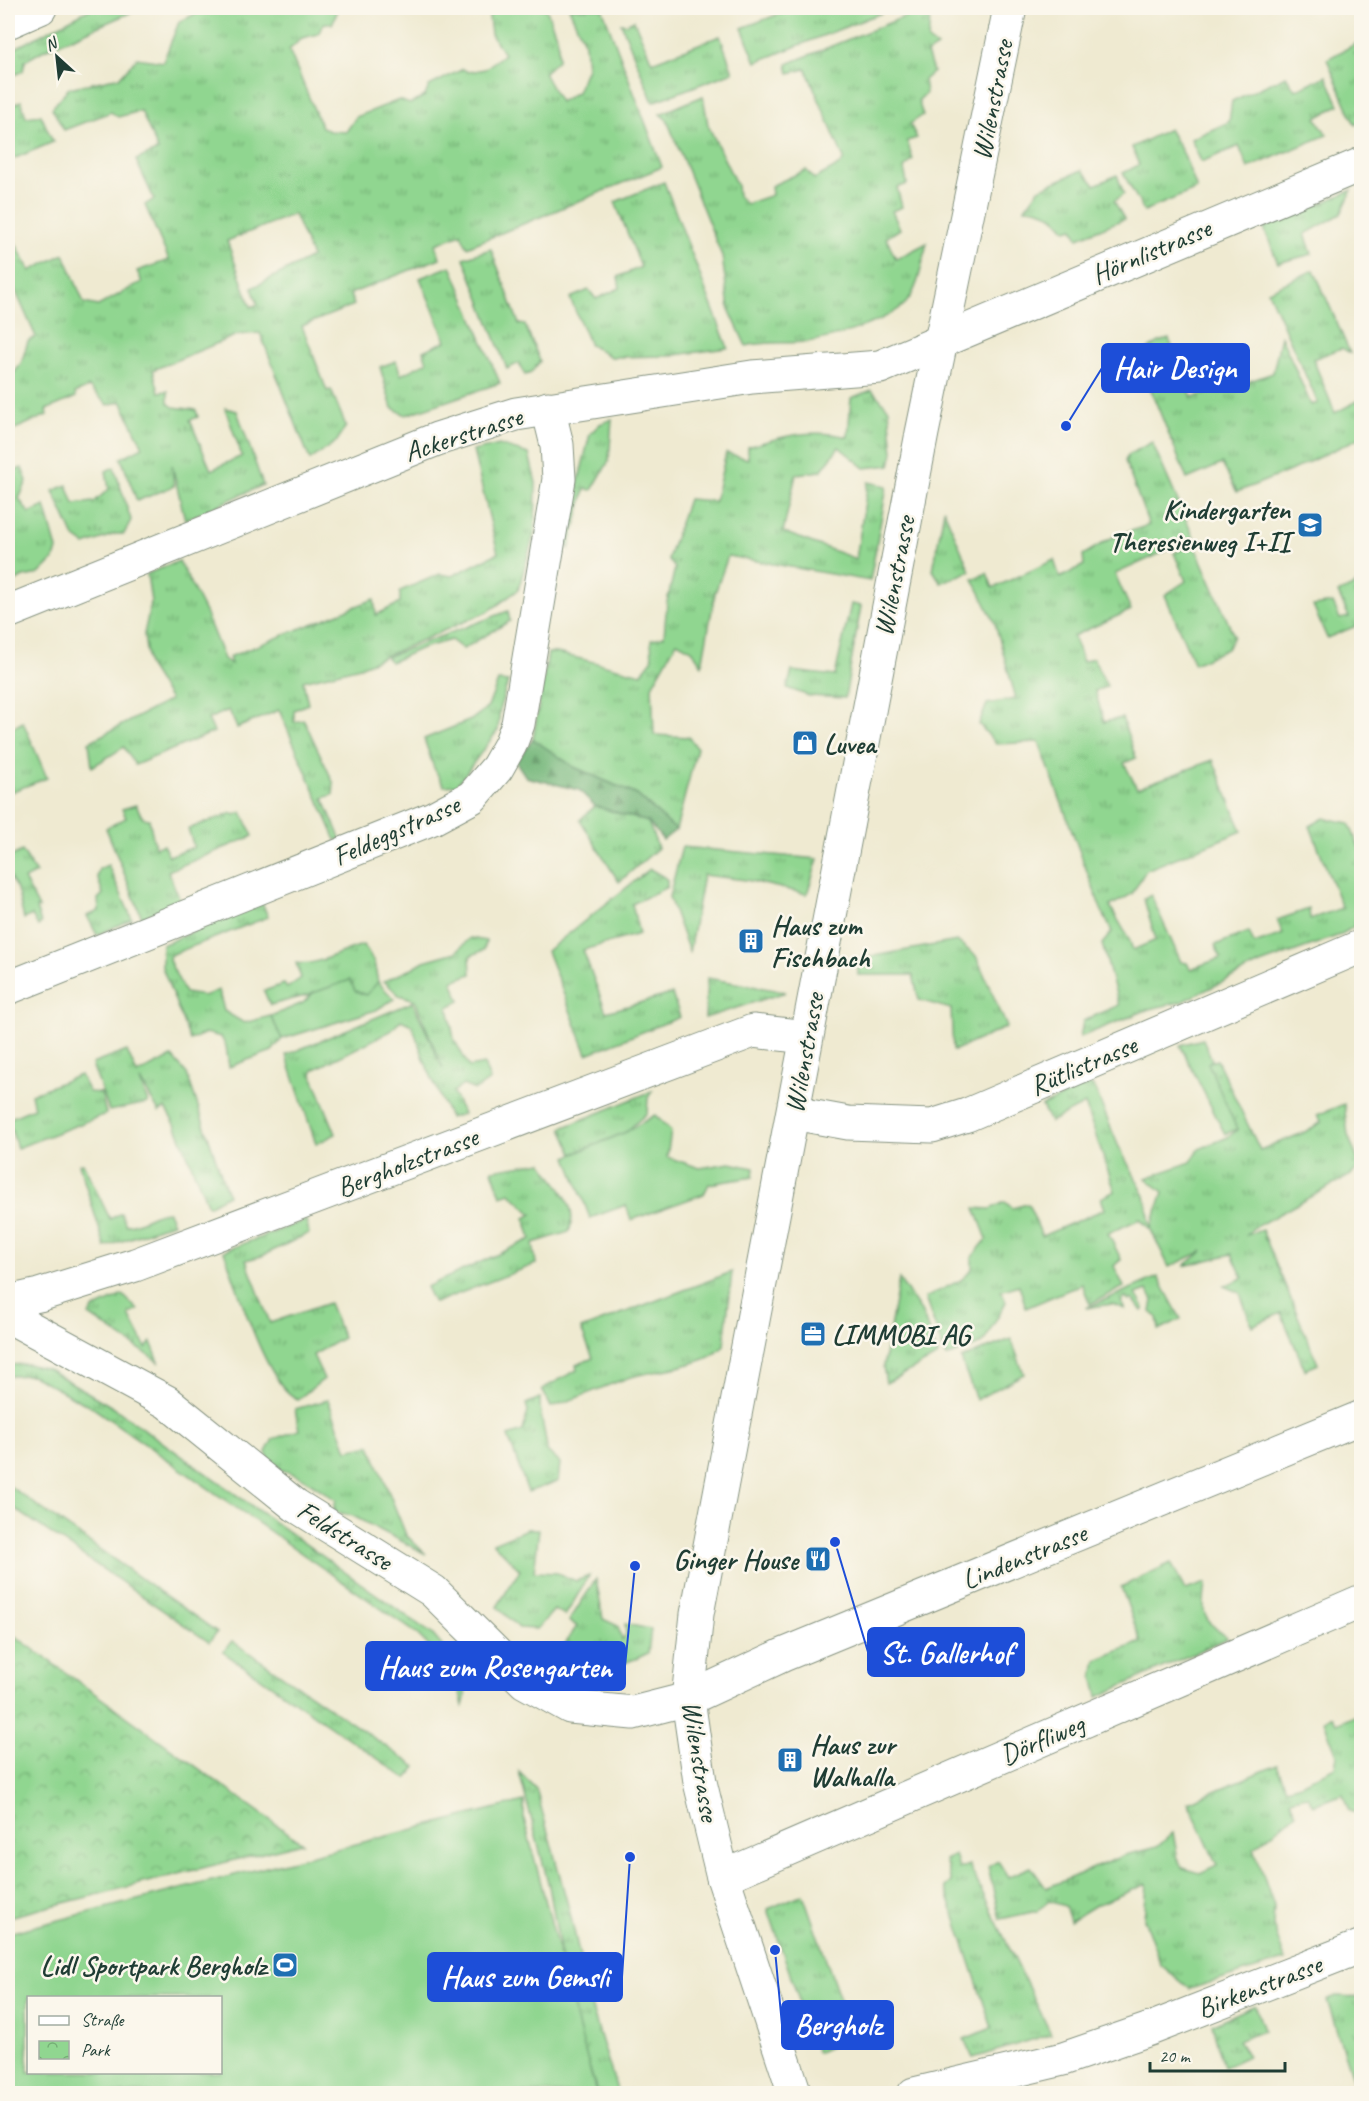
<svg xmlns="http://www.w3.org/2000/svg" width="1369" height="2101" viewBox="0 0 1369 2101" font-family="Caveat,sans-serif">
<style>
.grass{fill:url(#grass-tufts);stroke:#588a62;stroke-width:1.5;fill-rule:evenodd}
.forest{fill:url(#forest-firs);stroke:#4a7a57;stroke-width:1.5}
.park{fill:url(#park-crowns);stroke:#588a62;stroke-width:1.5}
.garden{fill:#90d690;stroke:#588a62;stroke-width:1.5;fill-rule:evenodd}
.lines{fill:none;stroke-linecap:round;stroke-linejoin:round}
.minor-casing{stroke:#879482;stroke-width:35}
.tertiary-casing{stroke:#879482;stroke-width:35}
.minor{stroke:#fff;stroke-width:33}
.tertiary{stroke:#fff;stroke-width:33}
.labels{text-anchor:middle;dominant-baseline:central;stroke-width:5;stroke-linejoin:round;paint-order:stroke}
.street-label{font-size:28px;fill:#1f3d34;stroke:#fbf7ec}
.poi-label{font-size:28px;font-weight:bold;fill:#1f3d34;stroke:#fbf7ec;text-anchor:start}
.leader{fill:none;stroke:#1d4ed8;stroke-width:2}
.callout-dot{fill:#1d4ed8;stroke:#fbf7ec;stroke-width:2}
.callout{fill:#1d4ed8;stroke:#1d4ed8;stroke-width:2}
.callout-label{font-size:30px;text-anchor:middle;font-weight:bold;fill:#fff}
</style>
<defs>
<pattern id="grass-tufts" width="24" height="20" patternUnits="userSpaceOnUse" patternTransform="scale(1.5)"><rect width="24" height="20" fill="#90d690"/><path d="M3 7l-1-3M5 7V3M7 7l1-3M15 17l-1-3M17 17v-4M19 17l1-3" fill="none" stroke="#75af76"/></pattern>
<pattern id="forest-firs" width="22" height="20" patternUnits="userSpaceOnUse" patternTransform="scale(1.5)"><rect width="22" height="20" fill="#74b77a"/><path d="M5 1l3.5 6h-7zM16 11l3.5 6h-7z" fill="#5f9665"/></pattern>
<pattern id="park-crowns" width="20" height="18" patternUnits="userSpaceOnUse" patternTransform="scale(1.5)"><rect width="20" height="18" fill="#90d690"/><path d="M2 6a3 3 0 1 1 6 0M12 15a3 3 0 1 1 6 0" fill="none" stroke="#75af76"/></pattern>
</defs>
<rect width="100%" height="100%" fill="#fbf7ec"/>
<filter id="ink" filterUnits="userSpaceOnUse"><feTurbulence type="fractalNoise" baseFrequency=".0167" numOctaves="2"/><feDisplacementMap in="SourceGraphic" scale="12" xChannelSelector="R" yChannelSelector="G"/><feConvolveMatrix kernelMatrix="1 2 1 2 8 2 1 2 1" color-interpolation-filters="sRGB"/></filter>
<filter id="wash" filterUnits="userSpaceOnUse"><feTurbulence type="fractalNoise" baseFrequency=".008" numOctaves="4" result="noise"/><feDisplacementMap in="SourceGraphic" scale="24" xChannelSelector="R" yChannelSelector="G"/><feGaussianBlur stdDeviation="1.35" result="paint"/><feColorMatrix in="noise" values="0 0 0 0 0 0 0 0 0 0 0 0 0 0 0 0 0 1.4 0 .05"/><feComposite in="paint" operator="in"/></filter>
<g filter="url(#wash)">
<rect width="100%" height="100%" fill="#efead1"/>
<!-- grass -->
<g class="grass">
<polygon points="92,8 141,8 44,50 25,61 23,71 8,78 8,52"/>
<path d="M207,8H339L332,24L324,23L318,34L302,38L289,50L321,126L329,131L346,132L356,117L399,100L410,104L425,96L429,86L463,69L468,72L485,69L504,54L491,34L488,8H546L558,41V60L544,73L560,102L577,92L587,68L585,44L569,8H602L662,167L467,247L461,234L436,244L440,258L350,294L354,305L302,326L327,391L331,390L346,426L337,441L310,460L260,333L237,335L153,370L159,392L168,391V403L173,407L196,410L198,417L190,420L211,470L242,456L225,408L237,411L263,485L185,520L172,465L174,486L137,501L121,458L143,447L121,401L108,405L89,387L75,393L76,397L46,410L47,415L8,432V381L21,364L28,341L36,337L8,274V229L30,271L64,254L84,303L98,306L142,282L137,271L169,260L145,205L154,199L136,160L158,150L141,111L118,117L111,112L64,130L52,108L69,88L120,77L137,58L163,62L179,22ZM294,214L312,257L252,288L258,304L251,307L227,241Z"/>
<polygon points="795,8 879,8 881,13 756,62 742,28"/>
<path d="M926,8L930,18L928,40L937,47L927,53L933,72L924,80L926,93L918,101L923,115L910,124L917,138L907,141L913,160L904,168L907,184L897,188L902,207L892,211L900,229L886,238L896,259L927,243C922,262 919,290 905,304C885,322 832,339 806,342C786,344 766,341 746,346L729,309L722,256L667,120L660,114L703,96L708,125L737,186L738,196L746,204L772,195L771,186L806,170L814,179L840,165L844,159L806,69L789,73L787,64Z"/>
<polygon points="634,20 652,62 720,36 733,72 653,102 621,23 626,24"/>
<polygon points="1361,41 1361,122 1355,125 1327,59"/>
<polygon points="1286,76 1295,90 1326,76 1339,105 1316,118 1327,135 1248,168 1239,146 1201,162 1191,139 1229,122 1232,101"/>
<polygon points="21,101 26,117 41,115 53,142 8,161 8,107"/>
<polygon points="1169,129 1183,153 1197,189 1144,211 1123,173 1139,165 1132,147"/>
<path d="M1082,170L1095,185L1117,175L1124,194L1114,201L1124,219L1078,238L1073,228L1066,230C1054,215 1045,209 1025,208L1039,189Z"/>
<polygon points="664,182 728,348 667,356 611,357 590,345 570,298 589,290 596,299 620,288 618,277 641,267 615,202"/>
<polygon points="1352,190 1341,214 1305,234 1312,254 1278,263 1264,228"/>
<polygon points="491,249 519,324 525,325 540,361 531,373 525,375 519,363 507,369 464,258"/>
<polygon points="451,266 500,383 406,415 392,408 380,367 396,361 401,375 427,362 423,351 446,341 420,278"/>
<polygon points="1314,270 1350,353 1342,348 1313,359 1335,413 1361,399 1361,437 1290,471 1237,492 1222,464 1187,479 1137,356 1159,342 1169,339 1192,397 1227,389 1273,373 1281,336 1311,405 1318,403 1268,291"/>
<path d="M872,390L889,409L893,453L890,465L865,468L839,447L821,471L796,474L783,532L856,559L868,482L887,486L870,581L728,556L715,593L702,665L692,650L677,642L652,686L654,735L689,737L697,748L676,830L637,795L574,767L533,739L548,653H557L641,674L652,660L651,640L664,636L667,602L675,568L668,559L688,499L715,501L726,453L748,459V447C782,436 813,428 848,437L851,398Z"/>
<polygon points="612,419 609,461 592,490 585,489 569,549 564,541 590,434 600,424"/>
<polygon points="1152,442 1194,538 1115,574 1131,610 1073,636 1083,662 1093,658 1107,686 1095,691 1104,722 1122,718 1136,758 1124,763 1137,788 1213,760 1242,831 1146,870 1132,894 1110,906 1129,939 1133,950 1156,940 1144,899 1151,895 1181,962 1187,963 1190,969 1221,958 1215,945 1249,932 1254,944 1283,934 1277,920 1309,909 1310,919 1342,908 1310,826 1324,818 1349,823 1361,852 1361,922 1340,935 1260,964 1181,1002 1149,1009 1080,1037 1083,1021 1119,1005 1102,944 1112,932 1101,909 1039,742 996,744 979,724 987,704 1016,699 995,623 973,579 987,573 993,588 1054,560 1060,578 1084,565 1083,555 1113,537 1149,525 1125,461 1128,455"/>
<polygon points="499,445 529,454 536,483 535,531 518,590 489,611 360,667 303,681 308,704 294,710 294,722 304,720 334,784 333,795 323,798 341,840 336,840 279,710 237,728 229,710 208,719 214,732 135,765 124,747 92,767 89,742 170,700 148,665 144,634 151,602 147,574 179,561 205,612 224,659 231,664 229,657 374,599 376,615 400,603 400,591 440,574 452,576 498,553 473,451"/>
<polygon points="114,467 131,520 124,534 115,534 85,545 74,537 53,491 67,485 74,504 94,502 109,489 106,471"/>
<polygon points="22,468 27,481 19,499 29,513 45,506 57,549 54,559 39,574 23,577 8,586 8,473"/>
<polygon points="944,510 970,571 941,583 933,570"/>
<polygon points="1194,544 1234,636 1227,649 1194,664 1165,595 1186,581 1174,553"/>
<polygon points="1361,582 1361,624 1327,638 1313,606 1333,603 1340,619 1349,617 1338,593"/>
<polygon points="851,604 861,606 845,698 809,696 787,688 792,671 835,676"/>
<polygon points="508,611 510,621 463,649 451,640 422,648 391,662 386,657"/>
<polygon points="498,681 508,682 500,707 498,730 457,785 444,786 434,768 424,739 471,720 488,707"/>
<polygon points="23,722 47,778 8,793 8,730"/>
<polygon points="136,805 143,818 149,819 155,847 163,845 169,856 194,847 188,829 232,813 235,815 242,812 253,836 168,871 182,905 161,909 142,918 106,828 126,818 122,809"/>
<polygon points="595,806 648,822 658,848 619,882 580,820"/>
<polygon points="682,847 818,859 807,894 746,880 703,875 689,952 669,897"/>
<polygon points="22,851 36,873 24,879 39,908 36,908 41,923 38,926 32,915 24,919 17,889 8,875 8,858"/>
<polygon points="108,865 132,919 97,935 87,916 99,911 98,899 103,894 97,876 99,869"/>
<polygon points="650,869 667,879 667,887 632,904 639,934 583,950 606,1012 672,994 680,1017 587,1054 547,951"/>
<polygon points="262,902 268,917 170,955 169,960 185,993 204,996 219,990 224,1011 244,1023 271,1016 282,1039 272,1051 229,1067 226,1046 221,1037 206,1033 190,1040 162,967 162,945"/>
<polygon points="470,938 486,941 484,950 470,956 471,974 452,981 460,1001 448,1007 454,1039 469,1067 484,1064 490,1080 475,1090 463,1085 453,1092 463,1114 450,1118 427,1067 412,1025 401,1020 391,1031 313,1070 312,1075 336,1134 316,1144 286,1055 413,1002 443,1069 415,1000 399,995 384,981 409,970 424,961 456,952"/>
<polygon points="957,941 976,956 1007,1027 953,1051 951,1009 919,1000 913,975 858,975 858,959"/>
<path d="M363,945L374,962L378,982L367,996L355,991L350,981L309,995L270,1005L264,991L284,984L287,988L301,978L296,963C316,967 342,950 363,945Z"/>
<polygon points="707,978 786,992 705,1018"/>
<polygon points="127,1051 137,1074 172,1057 187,1074 228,1195 208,1206 175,1124 165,1108 159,1112 140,1080 148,1103 109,1111 92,1064"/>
<polygon points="1217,1060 1260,1150 1303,1133 1322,1122 1317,1115 1344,1104 1348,1135 1360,1166 1351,1175 1253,1228 1247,1235 1262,1230 1318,1364 1305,1370 1281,1313 1252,1326 1240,1293 1224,1286 1243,1278 1232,1254 1184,1266 1203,1251 1169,1267 1151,1230 1140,1219 1108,1233 1121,1259 1114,1266 1124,1287 1090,1304 1082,1284 1026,1308 1019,1285 1001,1291 1006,1302 983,1343 946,1357 925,1298 961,1280 972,1270 972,1257 987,1239 975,1208 990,1209 1005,1202 1012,1208 1028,1204 1042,1236 1105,1209 1101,1198 1115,1191 1085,1104 1050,1122 1042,1106 1089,1084 1094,1087 1118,1145 1145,1196 1151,1228 1163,1192 1146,1178 1191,1162 1199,1149 1228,1137 1237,1130 1207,1063"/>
<polygon points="80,1075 89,1092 101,1093 106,1114 17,1148 8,1119 34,1108 31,1094"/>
<polygon points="652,1091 648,1098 647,1113 626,1132 573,1154 562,1128"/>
<path d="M542,1162C556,1185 580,1204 569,1232L533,1243L536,1264L434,1303L426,1287L531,1239L525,1218L532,1214L510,1193L501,1196L492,1170Z"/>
<path d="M83,1163L110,1219L121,1213L126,1225C142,1225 152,1212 168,1212L173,1223L105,1247L79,1164Z"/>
<path d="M306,1220L309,1233L262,1256L246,1260L270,1323L329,1303L343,1338L313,1355L324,1379L298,1399C266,1387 237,1285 224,1251Z"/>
<path d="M732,1272L724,1345C710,1367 649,1370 625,1379C600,1388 576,1399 551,1407L542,1389L577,1370L576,1365L593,1358L581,1329Z"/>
<polygon points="1158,1277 1181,1319 1159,1330 1157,1317 1151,1312 1153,1300 1147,1290 1136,1294 1144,1308 1142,1311 1133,1299 1129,1301 1125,1298 1121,1302 1125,1309 1112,1304 1086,1308"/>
<polygon points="899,1279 922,1313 938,1356 886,1383 883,1366"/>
<polygon points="123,1295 138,1310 129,1315 146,1348 151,1342 159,1362 89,1315 93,1309"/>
<polygon points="1011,1339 1024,1374 976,1400 961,1359"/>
<path d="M27,1364L48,1369L114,1408L432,1634C449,1654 473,1678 463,1706L456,1674L416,1633L93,1408L32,1375L8,1376V1365Z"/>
<path d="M540,1398C539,1417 546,1432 547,1451L560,1463L558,1481L528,1492L508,1436L523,1431L528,1411L526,1404Z"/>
<path d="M328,1400L347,1450L370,1445L406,1535L426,1554L353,1516L333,1511L336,1500C315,1486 297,1471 272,1468L266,1452L273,1439L299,1430L295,1409Z"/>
<polygon points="8,1485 217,1632 209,1642 8,1504"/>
<polygon points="527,1529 539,1529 534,1572 557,1573 576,1581 589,1576 565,1616 554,1610 537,1629 519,1628 497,1607 520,1570 493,1543"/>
<path d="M1171,1563L1185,1590L1206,1583C1202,1617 1201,1616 1227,1638L1098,1697L1093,1676L1096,1660L1141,1642L1121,1587Z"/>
<path d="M596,1579L603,1619L618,1626L622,1640L626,1635L625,1624L651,1629L648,1653C617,1670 591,1668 561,1650L577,1626L569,1621Z"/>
<polygon points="232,1641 416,1767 407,1779 223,1652"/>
<polygon points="1359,1714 1362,1722 1361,1814 1349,1811 1343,1794 1313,1805 1307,1796 1290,1800 1296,1814 1254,1848 1274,1906 1273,1925 1285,1960 1190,1989 1161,1965 1144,1919 1147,1884 1096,1905 1070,1921 1065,1906 1049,1901 1037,1911 1000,1919 988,1867 998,1861 1008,1877 1031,1867 1046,1888 1125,1855 1157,1847 1173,1833 1178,1859 1183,1868 1200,1873 1217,1865 1188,1802 1277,1765 1286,1788 1301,1784 1335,1767 1337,1755 1324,1721 1332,1716 1337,1724"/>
<polygon points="519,1772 536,1789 569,1909 592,2009 618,2093 597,2093 568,1995 549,1886"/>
<polygon points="955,1855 959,1869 969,1865 1051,2034 973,2058 964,2039 992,2028 945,1887 951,1882 945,1860"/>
<polygon points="803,1894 853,2036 817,2053 768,1909"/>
<polygon points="1336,1996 1358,1997 1361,2005 1361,2093 1357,2093 1327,2000"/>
<polygon points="1255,2005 1264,2030 1238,2041 1248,2056 1224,2067 1212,2025"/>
</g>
<!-- forest -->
<polygon class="forest" points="533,739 574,767 637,795 676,830 663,840 648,822 595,806 579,790 526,777 516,762"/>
<!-- park -->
<polygon class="park" points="8,1631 302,1843 8,1917"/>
<!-- garden -->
<g class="garden">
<polygon points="350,980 355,991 366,995 378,982 394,999 376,1010 282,1039 271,1016 303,1003 313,993"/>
<polygon points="1203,1039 1212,1060 1208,1063 1237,1129 1225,1134 1180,1045"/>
<polygon points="655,1115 671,1131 667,1157 700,1168 730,1163 754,1168 753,1177 709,1184 704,1194 631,1220 626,1205 590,1218 567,1157 626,1132"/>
<path d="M524,1801V1819L596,2093H8V1933ZM28,1998H220V2072H28Z"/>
</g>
</g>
<g filter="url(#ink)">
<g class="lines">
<!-- minor casing -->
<g class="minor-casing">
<g id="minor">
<polyline points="8,612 437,439 516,414 752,377 880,367 1362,164"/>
<polyline points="8,988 433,818 472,797 497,768 510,745 518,724 559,479 557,445 548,408"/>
<polyline points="793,1113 848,1123 932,1126 967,1115 1362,946"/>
<polyline points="8,1302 39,1295 135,1265 753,1031 806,1037"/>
<polyline points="8,1316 167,1402 295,1505 433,1591 525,1682 570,1707 633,1713 688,1699 783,1655 1362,1417"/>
<polyline points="723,1877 1362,1601"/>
<polyline points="795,2094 723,1877 700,1782 688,1699 697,1614 922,433 1010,8"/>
<polyline points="914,2094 1063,2059 1150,2029 1362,1946"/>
</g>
</g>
<!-- tertiary casing -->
<g class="tertiary-casing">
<polyline id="tertiary" points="8,22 40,8"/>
</g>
<!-- minor -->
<use href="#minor" class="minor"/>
<!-- tertiary -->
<use href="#tertiary" class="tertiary"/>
</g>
</g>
<!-- icons -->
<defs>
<g id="school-square" transform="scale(1.35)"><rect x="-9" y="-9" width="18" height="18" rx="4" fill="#1f6fb2" stroke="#fbf7ec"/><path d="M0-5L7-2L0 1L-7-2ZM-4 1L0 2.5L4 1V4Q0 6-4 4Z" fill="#fff"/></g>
<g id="shop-square" transform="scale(1.35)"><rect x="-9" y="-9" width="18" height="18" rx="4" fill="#1f6fb2" stroke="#fbf7ec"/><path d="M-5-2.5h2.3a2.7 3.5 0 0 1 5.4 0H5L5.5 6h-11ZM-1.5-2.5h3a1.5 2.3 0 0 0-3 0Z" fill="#fff"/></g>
<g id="building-square" transform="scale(1.35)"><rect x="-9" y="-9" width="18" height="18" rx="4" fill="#1f6fb2" stroke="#fbf7ec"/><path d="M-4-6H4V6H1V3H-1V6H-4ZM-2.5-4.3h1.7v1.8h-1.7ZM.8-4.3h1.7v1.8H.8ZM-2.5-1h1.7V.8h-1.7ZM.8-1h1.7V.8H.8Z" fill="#fff"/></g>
<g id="office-square" transform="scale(1.35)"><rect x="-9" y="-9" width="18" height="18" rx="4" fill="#1f6fb2" stroke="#fbf7ec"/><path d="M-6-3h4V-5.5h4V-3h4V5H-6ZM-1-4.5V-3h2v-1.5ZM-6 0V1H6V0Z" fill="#fff"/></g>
<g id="restaurant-square" transform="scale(1.35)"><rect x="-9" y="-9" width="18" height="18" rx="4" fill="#1f6fb2" stroke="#fbf7ec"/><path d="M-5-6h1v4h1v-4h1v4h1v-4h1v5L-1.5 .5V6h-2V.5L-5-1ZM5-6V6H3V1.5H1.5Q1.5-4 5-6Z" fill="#fff"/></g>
<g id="stadium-square" transform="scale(1.35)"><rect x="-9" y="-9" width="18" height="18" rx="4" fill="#1f6fb2" stroke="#fbf7ec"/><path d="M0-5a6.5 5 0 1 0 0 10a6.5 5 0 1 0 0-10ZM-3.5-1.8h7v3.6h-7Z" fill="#fff"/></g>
</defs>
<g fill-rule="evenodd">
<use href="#school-square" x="1310" y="525"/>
<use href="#shop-square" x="805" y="743"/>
<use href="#building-square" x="751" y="941"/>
<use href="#office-square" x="813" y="1334"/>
<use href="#restaurant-square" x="818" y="1559"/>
<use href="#building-square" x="790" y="1760"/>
<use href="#stadium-square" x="285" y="1965"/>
</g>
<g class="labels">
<!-- street labels -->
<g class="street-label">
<text transform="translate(992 100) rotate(-79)">Wilenstrasse</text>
<text transform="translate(1151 251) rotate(-23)">Hörnlistrasse</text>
<text transform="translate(463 434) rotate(-18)">Ackerstrasse</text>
<text transform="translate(894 576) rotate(-79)">Wilenstrasse</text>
<text transform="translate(396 830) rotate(-24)">Feldeggstrasse</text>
<text transform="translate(804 1053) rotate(-80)">Wilenstrasse</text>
<text transform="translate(1083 1065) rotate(-23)">Rütlistrasse</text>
<text transform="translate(407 1162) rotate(-21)">Bergholzstrasse</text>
<text transform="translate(345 1535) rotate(32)">Feldstrasse</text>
<text transform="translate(1024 1556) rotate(-22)">Lindenstrasse</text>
<text transform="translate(1042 1739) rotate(-23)">Dörfliweg</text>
<text transform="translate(701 1761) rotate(81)">Wilenstrasse</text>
<text transform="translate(1259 1986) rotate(-21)">Birkenstrasse</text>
</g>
<!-- poi labels -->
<g class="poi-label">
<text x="1290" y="509" text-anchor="end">Kindergarten<tspan x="1290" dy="32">Theresienweg I+II</tspan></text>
<text x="824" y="743">Luvea</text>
<text x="771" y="925">Haus zum<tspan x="771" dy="32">Fischbach</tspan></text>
<text x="832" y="1334">LIMMOBI AG</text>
<text x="798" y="1559" text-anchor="end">Ginger House</text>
<text x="810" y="1744">Haus zur<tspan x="810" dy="32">Walhalla</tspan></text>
<text x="266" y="1965" text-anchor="end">Lidl Sportpark Bergholz</text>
</g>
</g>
<!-- callouts -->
<path class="leader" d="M1066 426L1102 368M835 1542L868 1652M635 1566L625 1666M630 1857L622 1977M775 1950L782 2025"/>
<g class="callout-dot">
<circle cx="1066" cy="426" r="6"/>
<circle cx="835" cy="1542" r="6"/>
<circle cx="635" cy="1566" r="6"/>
<circle cx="630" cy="1857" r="6"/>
<circle cx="775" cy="1950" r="6"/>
</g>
<g class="callout">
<rect x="1102" y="344" width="147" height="48" rx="6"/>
<rect x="868" y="1628" width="156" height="48" rx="6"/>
<rect x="366" y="1642" width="259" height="48" rx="6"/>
<rect x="428" y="1953" width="194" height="48" rx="6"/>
<rect x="782" y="2001" width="111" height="48" rx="6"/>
</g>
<g class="callout-label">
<text x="1175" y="378">Hair Design</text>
<text x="946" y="1663">St. Gallerhof</text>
<text x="495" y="1677">Haus zum Rosengarten</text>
<text x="525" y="1987">Haus zum Gemsli</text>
<text x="838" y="2035">Bergholz</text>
</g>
<!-- margin -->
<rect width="1369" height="2101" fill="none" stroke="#fbf7ec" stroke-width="30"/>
<!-- legend -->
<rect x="27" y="1996" width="195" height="78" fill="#fbf7ec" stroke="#a3ada2" stroke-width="1.5"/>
<rect x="39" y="2016" width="30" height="9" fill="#ffffff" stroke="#a3ada2" stroke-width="1.5"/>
<text x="81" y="2026" font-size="18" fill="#1f3d34">Straße</text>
<rect x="39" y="2041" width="30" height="18" fill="url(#park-crowns)" stroke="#a3ada2" stroke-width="1.5"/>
<text x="81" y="2056" font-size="18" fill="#1f3d34">Park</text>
<!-- north arrow -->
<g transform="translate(57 57) rotate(333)" stroke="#fbf7ec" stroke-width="4.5" paint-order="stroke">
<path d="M0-4.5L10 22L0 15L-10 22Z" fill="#1f3d34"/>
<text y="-9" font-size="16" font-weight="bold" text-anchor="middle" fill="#1f3d34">N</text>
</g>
<!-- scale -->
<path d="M1150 2062v9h135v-9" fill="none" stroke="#1f3d34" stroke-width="3"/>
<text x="1159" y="2062" font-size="18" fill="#1f3d34" stroke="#fbf7ec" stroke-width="4.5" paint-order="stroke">20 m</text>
</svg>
